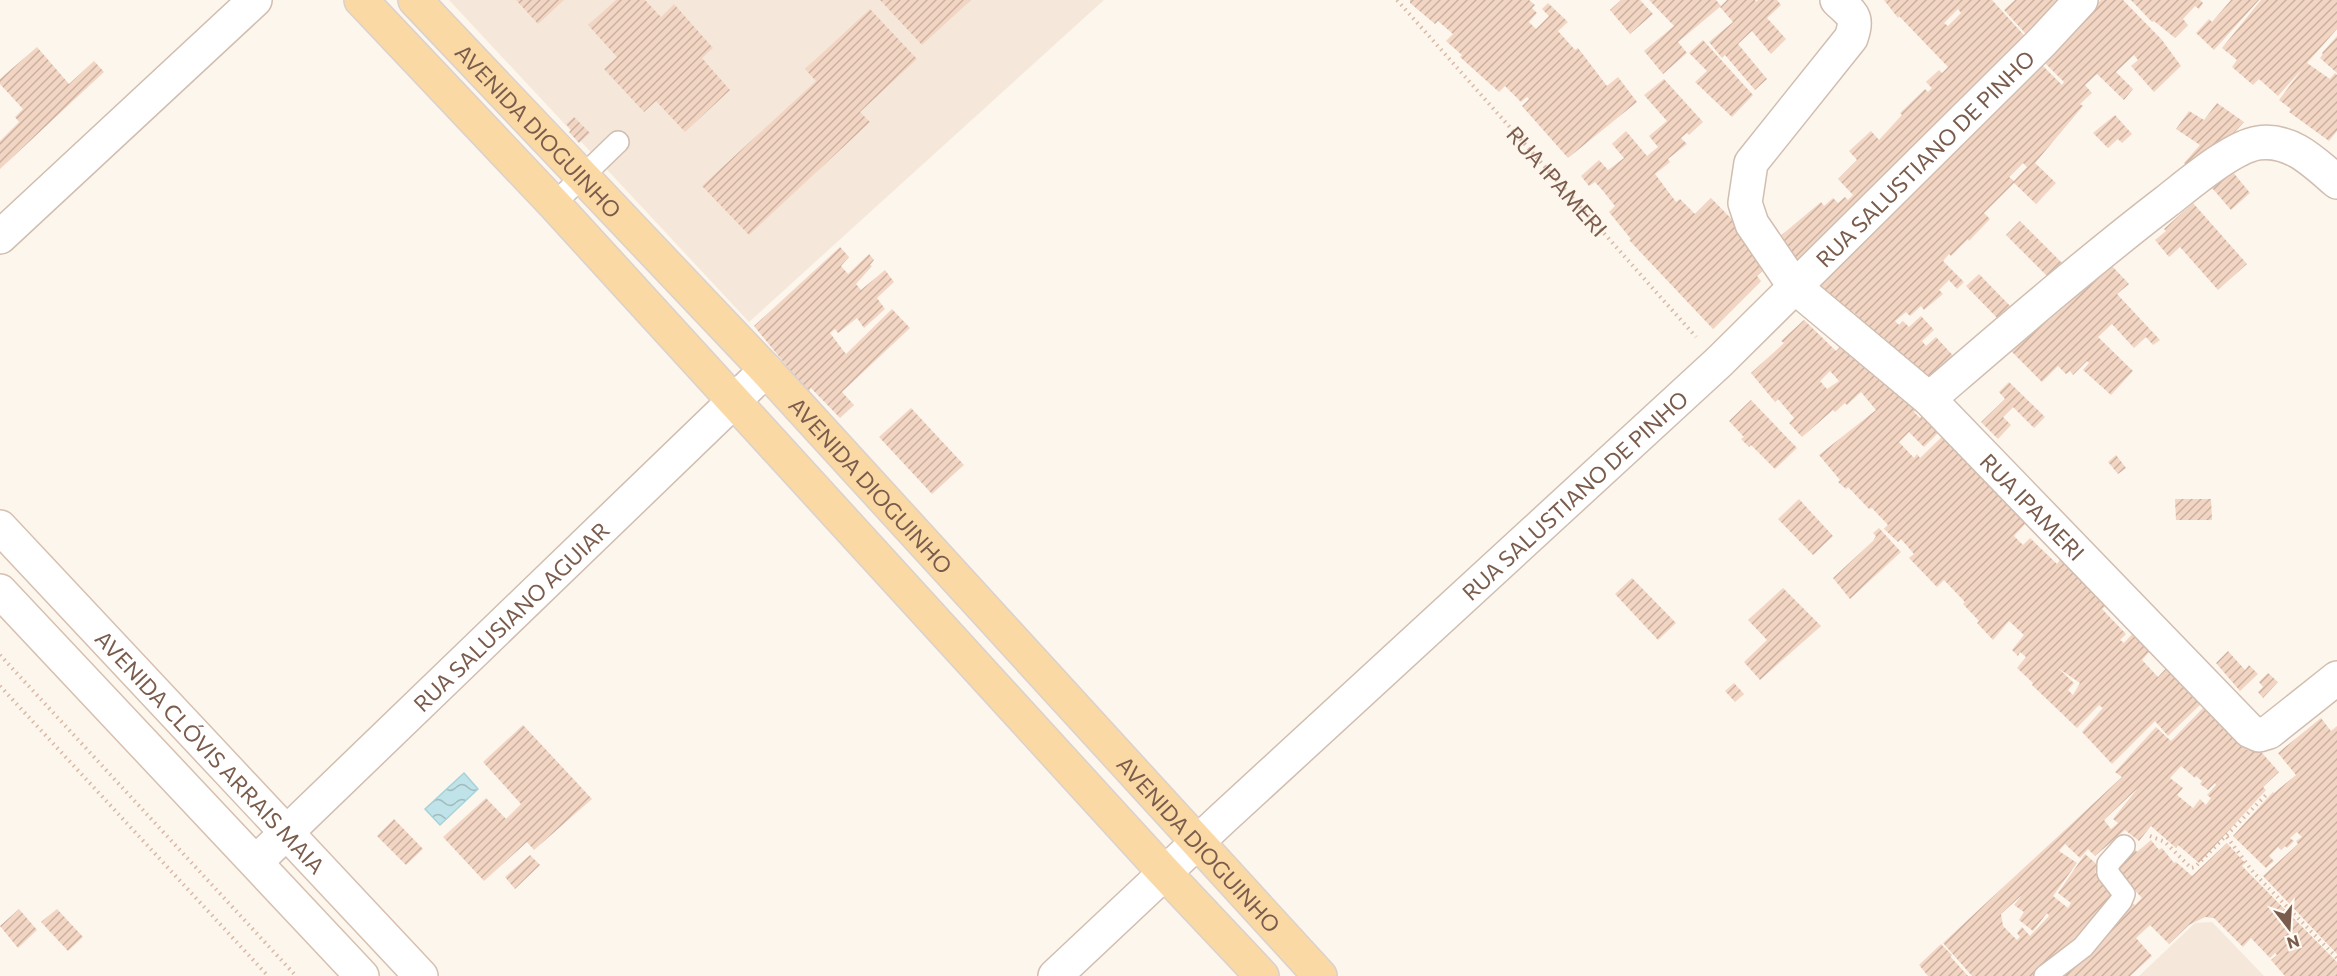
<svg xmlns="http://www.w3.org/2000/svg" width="2337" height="976" viewBox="0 0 2337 976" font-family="Commissioner,sans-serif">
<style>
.residential{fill:#f5e8da}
.water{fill:url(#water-waves);stroke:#a5d3da;stroke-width:1.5}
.building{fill:url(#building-hatch);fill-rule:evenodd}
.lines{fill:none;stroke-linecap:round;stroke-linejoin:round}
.service-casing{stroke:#d1beb0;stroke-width:24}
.minor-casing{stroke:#d1beb0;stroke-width:36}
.secondary-casing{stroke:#d6c0b0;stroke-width:36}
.primary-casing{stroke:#dad1cd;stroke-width:36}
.path{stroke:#d9b8a5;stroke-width:4;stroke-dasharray:1.5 4.5;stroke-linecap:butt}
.service{stroke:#fff;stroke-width:21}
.minor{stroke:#fff;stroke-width:33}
.secondary{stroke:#fff;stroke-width:33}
.primary{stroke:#fbd9a5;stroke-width:33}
.labels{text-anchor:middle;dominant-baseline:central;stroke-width:5;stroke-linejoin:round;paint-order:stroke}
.street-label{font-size:22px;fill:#7a5c4d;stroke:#fffaf3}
</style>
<defs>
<pattern id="water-waves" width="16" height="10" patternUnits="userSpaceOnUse" patternTransform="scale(1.5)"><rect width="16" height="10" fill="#bfe3e8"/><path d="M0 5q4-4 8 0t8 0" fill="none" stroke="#a0bbbe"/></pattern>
<pattern id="building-hatch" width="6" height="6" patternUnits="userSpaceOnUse" patternTransform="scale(1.5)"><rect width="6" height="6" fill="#f3d5c3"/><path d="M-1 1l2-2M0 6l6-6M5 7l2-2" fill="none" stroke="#cab0a1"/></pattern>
</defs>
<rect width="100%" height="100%" fill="#fdf6ec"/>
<!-- residential -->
<g class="residential">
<polygon points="449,0 1104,0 749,322"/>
<polygon points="2212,922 2264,976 2139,976 2195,923"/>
</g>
<!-- water -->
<polygon class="water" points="464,773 478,789 440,825 425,809"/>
<!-- building -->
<g class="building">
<polygon points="516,0 564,0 538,24"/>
<polygon points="616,0 645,0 661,17 674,4 713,48 702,58 730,90 685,132 656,101 644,112 604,69 617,57 588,25"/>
<polygon points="880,0 971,0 922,45"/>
<polygon points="1410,0 1529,0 1535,5 1532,8 1537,13 1529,22 1536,29 1549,16 1542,9 1548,3 1568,22 1558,31 1575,50 1578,48 1607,86 1618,77 1637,102 1568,158 1522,106 1529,99 1527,97 1521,102 1505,86 1499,92 1460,57 1462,55 1446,41 1453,34 1438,21 1435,24 1410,3"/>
<polygon points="1621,0 1640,0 1653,14 1630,34 1610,10"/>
<polygon points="1649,0 1716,0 1721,6 1678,42 1687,53 1663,74 1644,51 1674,26"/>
<polygon points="1727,0 1755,0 1756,2 1758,0 1777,0 1781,5 1767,18 1786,39 1771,54 1752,31 1738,44 1767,79 1755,90 1725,55 1722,58 1709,42 1733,22 1720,7"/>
<path d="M1884,0H1992L2033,45L1796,272L1771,244L1821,202L1824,206L1833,198L1838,203L1845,197L1848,200L1853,195L1838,179L1857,160L1849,151L1871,131L1879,140L1902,115L1900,113L1925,89L1928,92L1932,88L1926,82L1939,70L1942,73L1948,67L1899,16L1898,18ZM1958,9L1961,13L1948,26L1944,23Z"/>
<polygon points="2015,0 2074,0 2033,42 2004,10"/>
<path d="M2101,0H2123L2162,40L2181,66L2154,92L2131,66L2138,60L2134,55L2116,72L2133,89L2124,100L2097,74L2085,85L2092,93L2080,104L2083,106L2035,163L2056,183L2036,204L2014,183L1984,213L1990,219L1969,241L1968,239L1951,256L1949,254L1943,261L1964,282L1957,289L1949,280L1939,290L1943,294L1924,310L1921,306L1910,316L1906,312L1895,321L1899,325L1903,321L1909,327L1921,316L1934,330L1922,341L1926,346L1936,337L1957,360L1936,381L1908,363L1884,338L1878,343L1854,312L1845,321L1805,287L2037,60L2062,85L2064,82L2041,59ZM2023,163L2027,167L2014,181L2009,177Z"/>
<polygon points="2131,0 2200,0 2203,3 2199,9 2195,6 2183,19 2188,25 2175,38 2154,21 2152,22"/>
<polygon points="2231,0 2259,0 2214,50 2196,33 2209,19 2212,22"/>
<polygon points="2261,0 2337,0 2337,29 2307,63 2330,79 2335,73 2337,75 2337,131 2329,141 2289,112 2291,109 2279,100 2303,68 2278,96 2259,79 2253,85 2232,67 2237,60 2222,48"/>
<polygon points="870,9 917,59 860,112 870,122 749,235 702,186 816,81 805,69"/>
<polygon points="2337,36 2337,73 2320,58 2323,54 2322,53"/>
<polygon points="1703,40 1753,95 1732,117 1695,82 1707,71 1689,53"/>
<polygon points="37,47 69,84 94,61 104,72 0,169 0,141 19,122 15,117 23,109 0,84 0,79"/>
<polygon points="1664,79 1703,122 1689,135 1687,133 1681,138 1687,144 1668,159 1670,162 1655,174 1676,202 1680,199 1695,214 1711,198 1773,261 1757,276 1761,281 1713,329 1629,240 1631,239 1609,212 1615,206 1603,191 1595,182 1589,186 1581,176 1599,160 1608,170 1624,158 1612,144 1626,131 1647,156 1658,147 1649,136 1667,121 1644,95"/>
<polygon points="2217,103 2244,122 2197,174 2184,163 2200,145 2176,129 2189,111 2204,120"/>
<polygon points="2115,115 2132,134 2122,143 2118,139 2108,148 2093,133"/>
<polygon points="574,117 590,133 579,143 569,132 571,130 566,124"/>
<polygon points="2232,171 2250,193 2231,210 2212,188"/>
<polygon points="2193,203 2247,264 2218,290 2180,247 2169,257 2155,240 2166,231 2164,229"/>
<polygon points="2020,221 2065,266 2054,283 2006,235"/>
<polygon points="840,247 849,257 841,266 848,274 869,254 874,260 870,265 872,266 856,284 861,290 885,270 894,282 877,298 885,309 864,328 857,318 838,333 835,329 830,333 842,349 846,354 892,309 910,328 842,392 854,405 840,418 811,388 808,392 754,326"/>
<polygon points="2112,266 2129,284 2117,294 2160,340 2153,345 2146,337 2134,348 2112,324 2098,337 2133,371 2111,395 2083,370 2089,363 2087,361 2073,375 2070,371 2066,374 2058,366 2042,382 2010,350 2045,318 2048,321 2067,305 2099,274 2101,276"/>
<polygon points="1979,274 2015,311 2002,323 1966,286"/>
<path d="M1804,320L1836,351L1847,340L1919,407L1914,412L1920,418L1924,414L1940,431L1924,447L1909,432L1899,442L1914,458L1917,454L1920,458L1946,433L1988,484L1991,480L2026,523L2014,536L2023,545L2030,538L2057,564L2060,560L2109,603L2102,609L2126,634L2120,640L2124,643L2135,631L2144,638L2140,642L2150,651L2142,660L2158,677L2170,664L2201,704L2168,736L2155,721L2112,764L2082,732L2103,708L2099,705L2077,728L2032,685L2033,683L2017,668L2026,657L2020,652L2018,656L2012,650L2024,635L2009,621L1993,640L1977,623L1979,621L1963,604L1965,602L1944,580L1937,587L1909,558L1914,554L1901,539L1898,542L1884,529L1888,525L1872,508L1869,509L1848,487L1846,489L1838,482L1840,480L1819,455L1876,410L1861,392L1847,405L1845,403L1835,412L1833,410L1802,437L1789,423L1794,418L1778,399L1775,402L1751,373L1784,343L1781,341ZM1830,371L1839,381L1827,389L1820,381ZM2058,668L2080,683L2073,695L2068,690L2074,683Z"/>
<polygon points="2009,382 2045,417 2034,428 2013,407 2003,417 2011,425 1998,439 1981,422 2005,399 1999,392"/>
<polygon points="1751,400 1797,448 1775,469 1751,445 1749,447 1741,439 1744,437 1729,421"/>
<polygon points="911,408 964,465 932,494 879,437"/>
<polygon points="2116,455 2126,468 2118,474 2108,462"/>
<polygon points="1799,499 1833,536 1813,555 1778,519"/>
<polygon points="2175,499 2211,499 2212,520 2176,520"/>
<polygon points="1879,528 1901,552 1850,599 1833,578 1873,541 1876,536 1873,533"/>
<polygon points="1632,578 1676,623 1658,640 1615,594"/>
<polygon points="1783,588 1821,626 1760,680 1744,662 1767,640 1748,620"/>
<polygon points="2228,651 2245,670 2249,665 2258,674 2240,691 2216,663"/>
<polygon points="2268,673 2278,682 2263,698 2258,692 2263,687 2259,682"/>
<polygon points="1734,683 1744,694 1735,702 1725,691"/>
<path d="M2204,707L2247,750L2253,744L2255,745L2279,772L2263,787L2266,790L2199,863L2178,845L2176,848L2151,826L2139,841L2125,830L2095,856L2088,849L2080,858L2065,844L2059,851L2077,863L2053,896L2068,908L2071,903L2058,893L2085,854L2100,867L2095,872L2120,893L2080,942L2039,976H1972L1943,943L2122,777L2115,772L2156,727L2171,741ZM2181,766L2195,778L2196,776L2202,781L2200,784L2208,790L2215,783L2216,785L2207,795L2211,798L2206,805L2200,799L2193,808L2177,795L2183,788L2170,778ZM2138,788L2113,819L2118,823L2111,829L2104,820ZM2022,895L2014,905L2024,912L2019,920L2033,931L2047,913L2049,916L2030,936L2022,927L2017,933L2020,937L2017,940L2003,926L2001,914Z"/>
<polygon points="2321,718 2331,731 2337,726 2337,954 2263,876 2298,844 2296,841 2302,837 2297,832 2290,838 2294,841 2287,848 2285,846 2281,850 2278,847 2269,856 2274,861 2266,868 2233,836 2273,792 2274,793 2296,775 2278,753"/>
<polygon points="523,725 592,799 534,850 527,842 484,881 443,837 486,798 506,819 521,804 483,762"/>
<polygon points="394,819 423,849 406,865 377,836"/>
<polygon points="2151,840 2159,850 2162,848 2174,863 2176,862 2192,876 2227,843 2245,863 2242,866 2337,962 2337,976 2285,976 2271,960 2277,955 2275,953 2270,958 2251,938 2243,947 2214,918 2205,917 2189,925 2169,944 2150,925 2136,938 2152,956 2130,976 2049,976 2130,901 2135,905 2142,898 2111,865 2132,845 2137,852"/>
<polygon points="530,855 540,865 515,889 505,877"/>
<polygon points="19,909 37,930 18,948 0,926"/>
<polygon points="57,909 83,937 68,951 41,922"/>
<polygon points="1941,944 1952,955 1950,956 1968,976 1928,976 1919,965"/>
</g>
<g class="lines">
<!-- service casing -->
<g class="service-casing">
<g id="service">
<polyline points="554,204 618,142"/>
<polyline points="2045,976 2083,947 2121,901 2124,894 2108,873 2108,864 2124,846"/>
</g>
</g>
<!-- minor casing -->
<g class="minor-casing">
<g id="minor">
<path id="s2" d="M1837,0C1852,15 1859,16 1851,38L1751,163L1745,203L1752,224L1795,287L1929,399L2250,731L2259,735L2269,732L2337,678"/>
<polyline points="0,237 255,0"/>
<path d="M1929,399C2007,332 2085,264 2167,201C2189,184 2232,147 2258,143C2291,138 2315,163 2337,182"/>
<path id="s3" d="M256,862L766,370"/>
<path id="s4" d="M1055,976L1221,820L1719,362L2042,42L2081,0"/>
</g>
</g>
<!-- secondary casing -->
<g class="secondary-casing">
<g id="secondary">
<path id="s5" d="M0,527L421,976"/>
<polyline points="0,591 362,976"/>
</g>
</g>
<!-- primary casing -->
<g class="primary-casing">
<g id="primary">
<polyline points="361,0 554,204 1164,872 1262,976"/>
<path id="s6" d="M415,0L766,370L1320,976"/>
</g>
</g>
<!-- path -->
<g class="path">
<path id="s1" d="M1397,0L1696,337"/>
<polyline points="0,655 296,976"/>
<polyline points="0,686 268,976"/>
<polyline points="2150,836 2165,842 2191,868 2195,867 2268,793"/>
<polyline points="2227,837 2253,872 2337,958"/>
</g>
<!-- service -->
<use href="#service" class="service"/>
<!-- minor -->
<use href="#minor" class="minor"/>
<!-- secondary -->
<use href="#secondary" class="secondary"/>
<!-- primary -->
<use href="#primary" class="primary"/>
</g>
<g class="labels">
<!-- street labels -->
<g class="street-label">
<text stroke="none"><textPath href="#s6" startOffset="180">AVENIDA DIOGUINHO</textPath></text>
<text stroke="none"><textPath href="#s4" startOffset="1194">RUA SALUSTIANO DE PINHO</textPath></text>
<text stroke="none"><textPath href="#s1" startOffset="242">RUA IPAMERI</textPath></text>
<text stroke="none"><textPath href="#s6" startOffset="666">AVENIDA DIOGUINHO</textPath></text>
<text stroke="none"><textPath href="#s4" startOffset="708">RUA SALUSTIANO DE PINHO</textPath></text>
<text stroke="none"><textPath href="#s2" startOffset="668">RUA IPAMERI</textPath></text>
<text stroke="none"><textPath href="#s3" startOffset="354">RUA SALUSIANO AGUIAR</textPath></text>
<text stroke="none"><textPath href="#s5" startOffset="308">AVENIDA CLÓVIS ARRAIS MAIA</textPath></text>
<text stroke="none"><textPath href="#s6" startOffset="1152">AVENIDA DIOGUINHO</textPath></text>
</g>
</g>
<!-- north arrow -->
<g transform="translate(2289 928) rotate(163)" stroke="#fffaf3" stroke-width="4.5" paint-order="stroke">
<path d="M0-4.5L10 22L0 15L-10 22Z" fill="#7a5c4d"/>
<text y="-9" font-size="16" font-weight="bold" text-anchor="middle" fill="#7a5c4d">N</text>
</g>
</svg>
